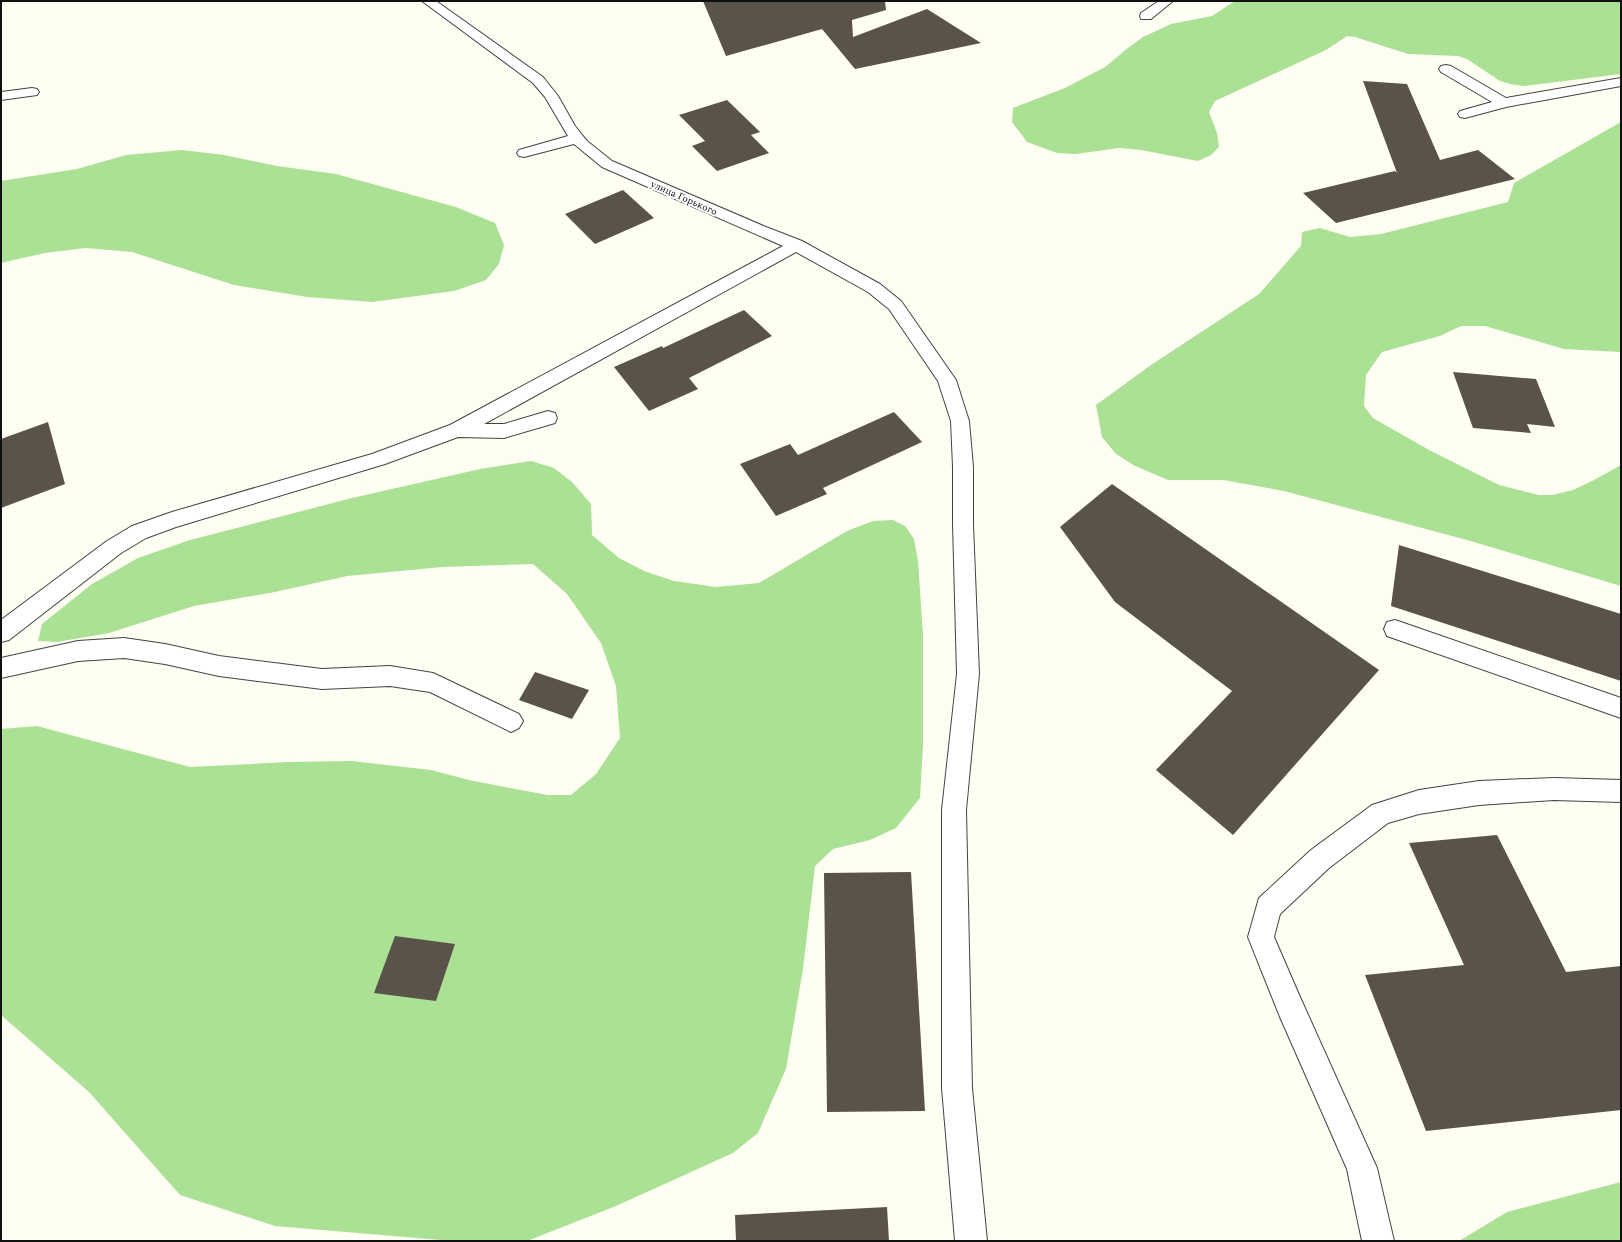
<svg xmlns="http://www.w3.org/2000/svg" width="1622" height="1242" viewBox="0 0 1622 1242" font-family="Spectral,serif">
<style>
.forest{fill:#abe194}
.building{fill:#5a534a}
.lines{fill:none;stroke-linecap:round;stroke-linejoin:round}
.minor-casing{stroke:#434343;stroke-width:2}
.minor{fill:#fff;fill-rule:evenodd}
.labels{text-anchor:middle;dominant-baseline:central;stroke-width:4;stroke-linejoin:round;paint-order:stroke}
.far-street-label{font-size:10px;fill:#101010;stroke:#fff}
</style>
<rect width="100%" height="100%" fill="#fffef2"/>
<!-- forest -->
<g class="forest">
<polygon points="1235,1 1621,1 1621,74 1523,86 1510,84 1500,81 1467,59 1458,56 1408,54 1355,37 1347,36 1326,50 1215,101 1209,112 1217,133 1219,147 1211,155 1198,161 1141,150 1119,148 1076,154 1057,153 1027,142 1012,122 1013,108 1065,88 1105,67 1128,48 1143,37 1171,24 1212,16"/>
<polygon points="1621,122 1621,352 1564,349 1485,326 1461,326 1440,336 1382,352 1366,375 1364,406 1373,418 1429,450 1499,485 1539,495 1552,495 1573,490 1594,480 1621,465 1621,586 1467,540 1284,491 1223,480 1168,480 1135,466 1116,454 1102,437 1096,405 1151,365 1259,294 1301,246 1302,232 1320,228 1350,237 1381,234 1508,202 1514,183"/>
<polygon points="182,150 224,155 277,166 336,174 456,207 495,223 504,245 499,264 486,280 454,291 372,302 307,297 234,285 132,252 86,248 45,253 1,263 1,181 77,169 126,155"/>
<polygon points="531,461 554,468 572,482 591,504 592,535 619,558 644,571 674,581 716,587 759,583 847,531 873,521 893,520 905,526 914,539 918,561 923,635 923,744 920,798 896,828 870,840 833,849 815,866 803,969 786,1069 758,1133 733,1153 616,1206 527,1241 452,1241 275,1226 180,1195 89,1092 1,1015 1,729 37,726 190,767 288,762 352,761 431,770 469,780 547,795 571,795 596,774 620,738 616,686 601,643 567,594 533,564 442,567 347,576 275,592 194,606 109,633 57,642 38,641 42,624 92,584 138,558 190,540 352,498 480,469"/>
<polygon points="1621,1182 1621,1241 1459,1241 1507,1212"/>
</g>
<!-- building -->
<g class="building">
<polygon points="703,1 885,1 886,10 852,20 853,37 927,9 981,43 855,69 822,29 726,56"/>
<polygon points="1363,81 1407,84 1440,160 1478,150 1515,179 1336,223 1303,193 1395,171 1397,173"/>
<polygon points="727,100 760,132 751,135 769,153 717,171 692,146 705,141 679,115"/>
<polygon points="623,190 654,218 595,244 565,214"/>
<polygon points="744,310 772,336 689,378 698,389 649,411 614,367 662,346 663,348"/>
<polygon points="1453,372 1536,379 1555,427 1527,424 1531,433 1473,428"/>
<polygon points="894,412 922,442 823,488 827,494 776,516 740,464 790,444 798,455"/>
<polygon points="48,422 65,484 1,508 1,439"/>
<polygon points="1112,484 1379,670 1233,835 1156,770 1232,691 1115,602 1060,527"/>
<polygon points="1399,545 1621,614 1621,681 1391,606"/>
<polygon points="535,672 589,690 572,719 519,700"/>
<polygon points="1497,835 1566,972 1621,966 1621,1110 1426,1131 1365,975 1464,965 1409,843"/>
<polygon points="911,872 925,1111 827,1112 824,873"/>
<polygon points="395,936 455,944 436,1001 374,993"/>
<polygon points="887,1207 889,1241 736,1241 735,1215"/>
</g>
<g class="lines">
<!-- minor casing -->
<g class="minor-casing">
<g id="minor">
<polygon points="422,1 436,1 543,77 558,96 575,126 582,135 587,141 612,161 766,227 802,241 880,284 901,301 956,380 969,421 973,467 973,524 979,674 966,810 972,1088 987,1241 955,1241 942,1088 942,810 957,674 953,524 953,467 951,421 938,381 889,309 868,292 796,252 484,424 504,424 548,411 555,413 557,418 555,423 504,438 458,437 385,464 176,527 146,538 121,553 9,640 1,642 1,620 107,541 132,526 172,512 372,454 450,425 783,246 602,167 574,144 524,157 519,156 517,153 519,150 568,136 545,97 533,83"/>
<polygon points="1159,1 1173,1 1151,19 1141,19 1140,16 1141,13"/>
<polygon points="1446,65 1451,66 1506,98 1621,78 1621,86 1506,107 1465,118 1460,117 1458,114 1460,111 1492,102 1441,72 1439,69 1441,66"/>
<polygon points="32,88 37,89 39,92 37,95 1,100 1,92"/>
<polygon points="1395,620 1621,698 1621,718 1387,636 1384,629 1387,622"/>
<polygon points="124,638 165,644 219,656 322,669 390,666 433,673 519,714 523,721 519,728 511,732 430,692 390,686 322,689 219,676 165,664 124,658 78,661 1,678 1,658 78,641"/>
<polygon points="1554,778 1621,780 1621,802 1554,800 1479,805 1419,814 1388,823 1329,868 1280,914 1274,937 1300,997 1377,1168 1394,1241 1362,1241 1347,1169 1280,1017 1248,937 1259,898 1311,850 1372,805 1419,790 1479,781"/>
</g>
</g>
<!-- minor -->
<use href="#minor" class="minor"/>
</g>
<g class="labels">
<!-- far-street labels -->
<g class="far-street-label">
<text transform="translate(684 198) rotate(24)">улица Горького</text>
</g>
</g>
<!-- border -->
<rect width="1622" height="1242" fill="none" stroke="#101010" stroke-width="4"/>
</svg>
